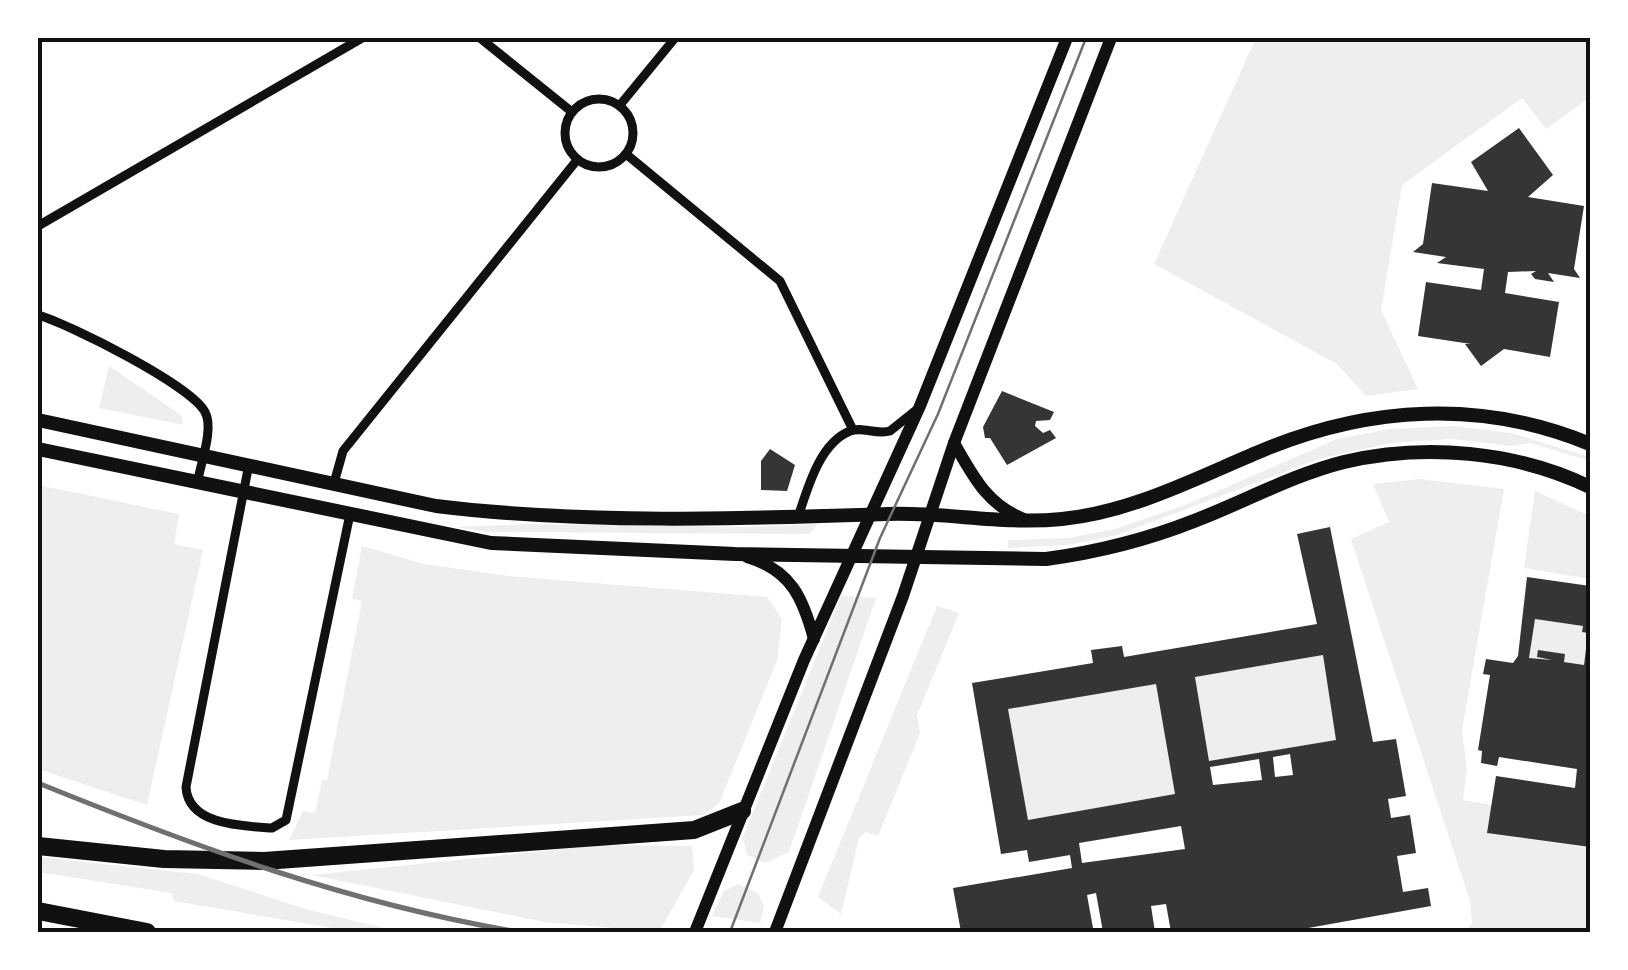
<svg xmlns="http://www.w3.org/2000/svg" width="1628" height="970" viewBox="0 0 1628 970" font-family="'Fira Sans Condensed',sans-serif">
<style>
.green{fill:#eee}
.building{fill:#353535;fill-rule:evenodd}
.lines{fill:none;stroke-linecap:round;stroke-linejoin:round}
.minor{stroke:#111;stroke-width:9}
.secondary{stroke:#111;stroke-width:12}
.primary{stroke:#111;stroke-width:14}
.motorway{stroke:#111;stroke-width:18}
.tram{stroke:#707070;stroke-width:2.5}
.rail{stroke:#707070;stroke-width:5}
.neatline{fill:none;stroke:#111;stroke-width:4}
</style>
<rect width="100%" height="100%" fill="#fff"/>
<!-- green -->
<g class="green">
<polygon points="1256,38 1590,38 1590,97 1546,129 1522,98 1402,185 1381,310 1418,389 1366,396 1337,364 1154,264"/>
<polygon points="109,366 181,415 183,425 99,408"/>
<polygon points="1454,426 1511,433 1590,457 1590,461 1531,443 1511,446 1453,439 1392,443 1322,458 1117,535 1068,545 1008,548 1008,540 1068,538 1115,529 1188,504 1337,439 1389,429"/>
<polygon points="1419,479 1504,489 1462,730 1467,770 1463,800 1492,805 1488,833 1590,848 1590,932 1465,932 1472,923 1470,901 1351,539 1389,522 1373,484"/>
<polygon points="38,485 179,514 174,544 203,550 147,805 38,769"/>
<polygon points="1535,491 1590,516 1590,579 1524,568"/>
<polygon points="528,524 745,527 817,524 810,534 489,532 456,527"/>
<polygon points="362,546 424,564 509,576 767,597 782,619 777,661 719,803 705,815 289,840 303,811 315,813 322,780 327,780 362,601 352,599"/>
<polygon points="841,596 876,598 789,852 765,863 747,855 743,837"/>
<polygon points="937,606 959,613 917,715 920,733 878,836 866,832 859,838 841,914 818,897"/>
<polygon points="1535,619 1583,626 1582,632 1588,633 1584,665 1554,660 1564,654 1539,650 1537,657 1547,660 1529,658"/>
<polygon points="1323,655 1336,740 1209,761 1195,677"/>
<polygon points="1156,684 1175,794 1028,820 1008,709"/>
<polygon points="602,845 692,846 694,870 659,932 544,922 312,875"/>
<polygon points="38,857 198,874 309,910 401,932 356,932 174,901 172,893 38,872"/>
<polygon points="738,884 759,894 764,906 760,923 712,916 724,891"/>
</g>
<!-- building -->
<g class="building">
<polygon points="1519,128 1553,175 1528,197 1584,206 1574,269 1580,278 1548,273 1554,282 1535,279 1531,274 1536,271 1508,272 1505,293 1559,302 1550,357 1504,349 1481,366 1465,344 1471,344 1418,336 1426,282 1481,290 1484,269 1437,263 1446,257 1413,252 1423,244 1432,183 1488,191 1471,162"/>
<polygon points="1002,391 1054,412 1050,420 1036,421 1035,426 1043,433 1050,430 1056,438 1007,465 990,438 985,438 983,427"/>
<polygon points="770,449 795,465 787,491 761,490 761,461"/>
<path d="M1330,527L1373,742L1396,739L1406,796L1388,799L1391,818L1410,815L1416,853L1397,856L1403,892L1428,888L1431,906L1286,932H1171L1166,904L1151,906L1155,932H1103L1096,893L1087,895L1093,928L1084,932H961L953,888L1072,868L1070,855L1029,862L1027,850L1001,854L972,683L1093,663L1091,650L1122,646L1124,657L1317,624L1297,534ZM1323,655L1336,740L1209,761L1195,677ZM1156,684L1175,794L1028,820L1008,709ZM1290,754L1293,775L1275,777L1273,757ZM1259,759L1262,780L1213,785L1210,767ZM1181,826L1185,849L1082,863L1079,843Z"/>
<path d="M1527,577L1590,586V847L1487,833L1496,776L1575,788L1577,769L1499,757L1497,766L1481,763L1482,751L1478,750L1490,675L1483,674L1486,659L1513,663L1518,656ZM1535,619L1583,626L1582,632L1588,633L1584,665L1564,662L1565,654L1538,650L1537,657L1552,660L1529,658Z"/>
</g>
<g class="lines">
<!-- minor -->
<g class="minor">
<polyline points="480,38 572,112"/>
<circle cx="599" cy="133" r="34"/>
<polyline points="620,105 675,38"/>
<polyline points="626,154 780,281 853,430"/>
<polyline points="38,226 362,38"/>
<path d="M38,315C69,324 191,385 205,412C214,428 201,462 198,480"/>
<path d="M249,464L186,787C188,825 241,826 272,828L286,820L350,514"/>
<polyline points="334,483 343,451 577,160"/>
<path d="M799,514C808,487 820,443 850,431C862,426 876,435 890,431L915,411"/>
</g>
<!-- secondary -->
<g class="secondary">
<path d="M954,443C973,476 987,505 1024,519"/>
<path d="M747,557C791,570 803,598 814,639"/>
<polyline points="695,932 804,660 920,406 1067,38"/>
<polyline points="775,932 903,596 954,443 1111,38"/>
</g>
<!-- primary -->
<g class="primary">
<path d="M38,420L436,506C584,524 739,519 888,514C946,512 1004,525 1062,519C1132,512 1196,478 1261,451C1368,406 1482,399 1590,444"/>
<path d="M38,449L491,543L735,554L1046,559C1098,552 1146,540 1194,521C1244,502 1292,475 1344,462C1424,443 1516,451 1590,487"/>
</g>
<!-- motorway -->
<g class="motorway">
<polyline points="38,846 164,859 264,861 694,830 742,811"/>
<polyline points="38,911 147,932"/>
</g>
<!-- tram -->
<polyline class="tram" points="730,932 880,538 938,414 1086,38"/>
<!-- rail -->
<path class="rail" d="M38,783C196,847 350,904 519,932"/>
</g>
<!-- border -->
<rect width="1628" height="970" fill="none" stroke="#ffffff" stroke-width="80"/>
<rect x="40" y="40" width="1548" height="890" class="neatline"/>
</svg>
